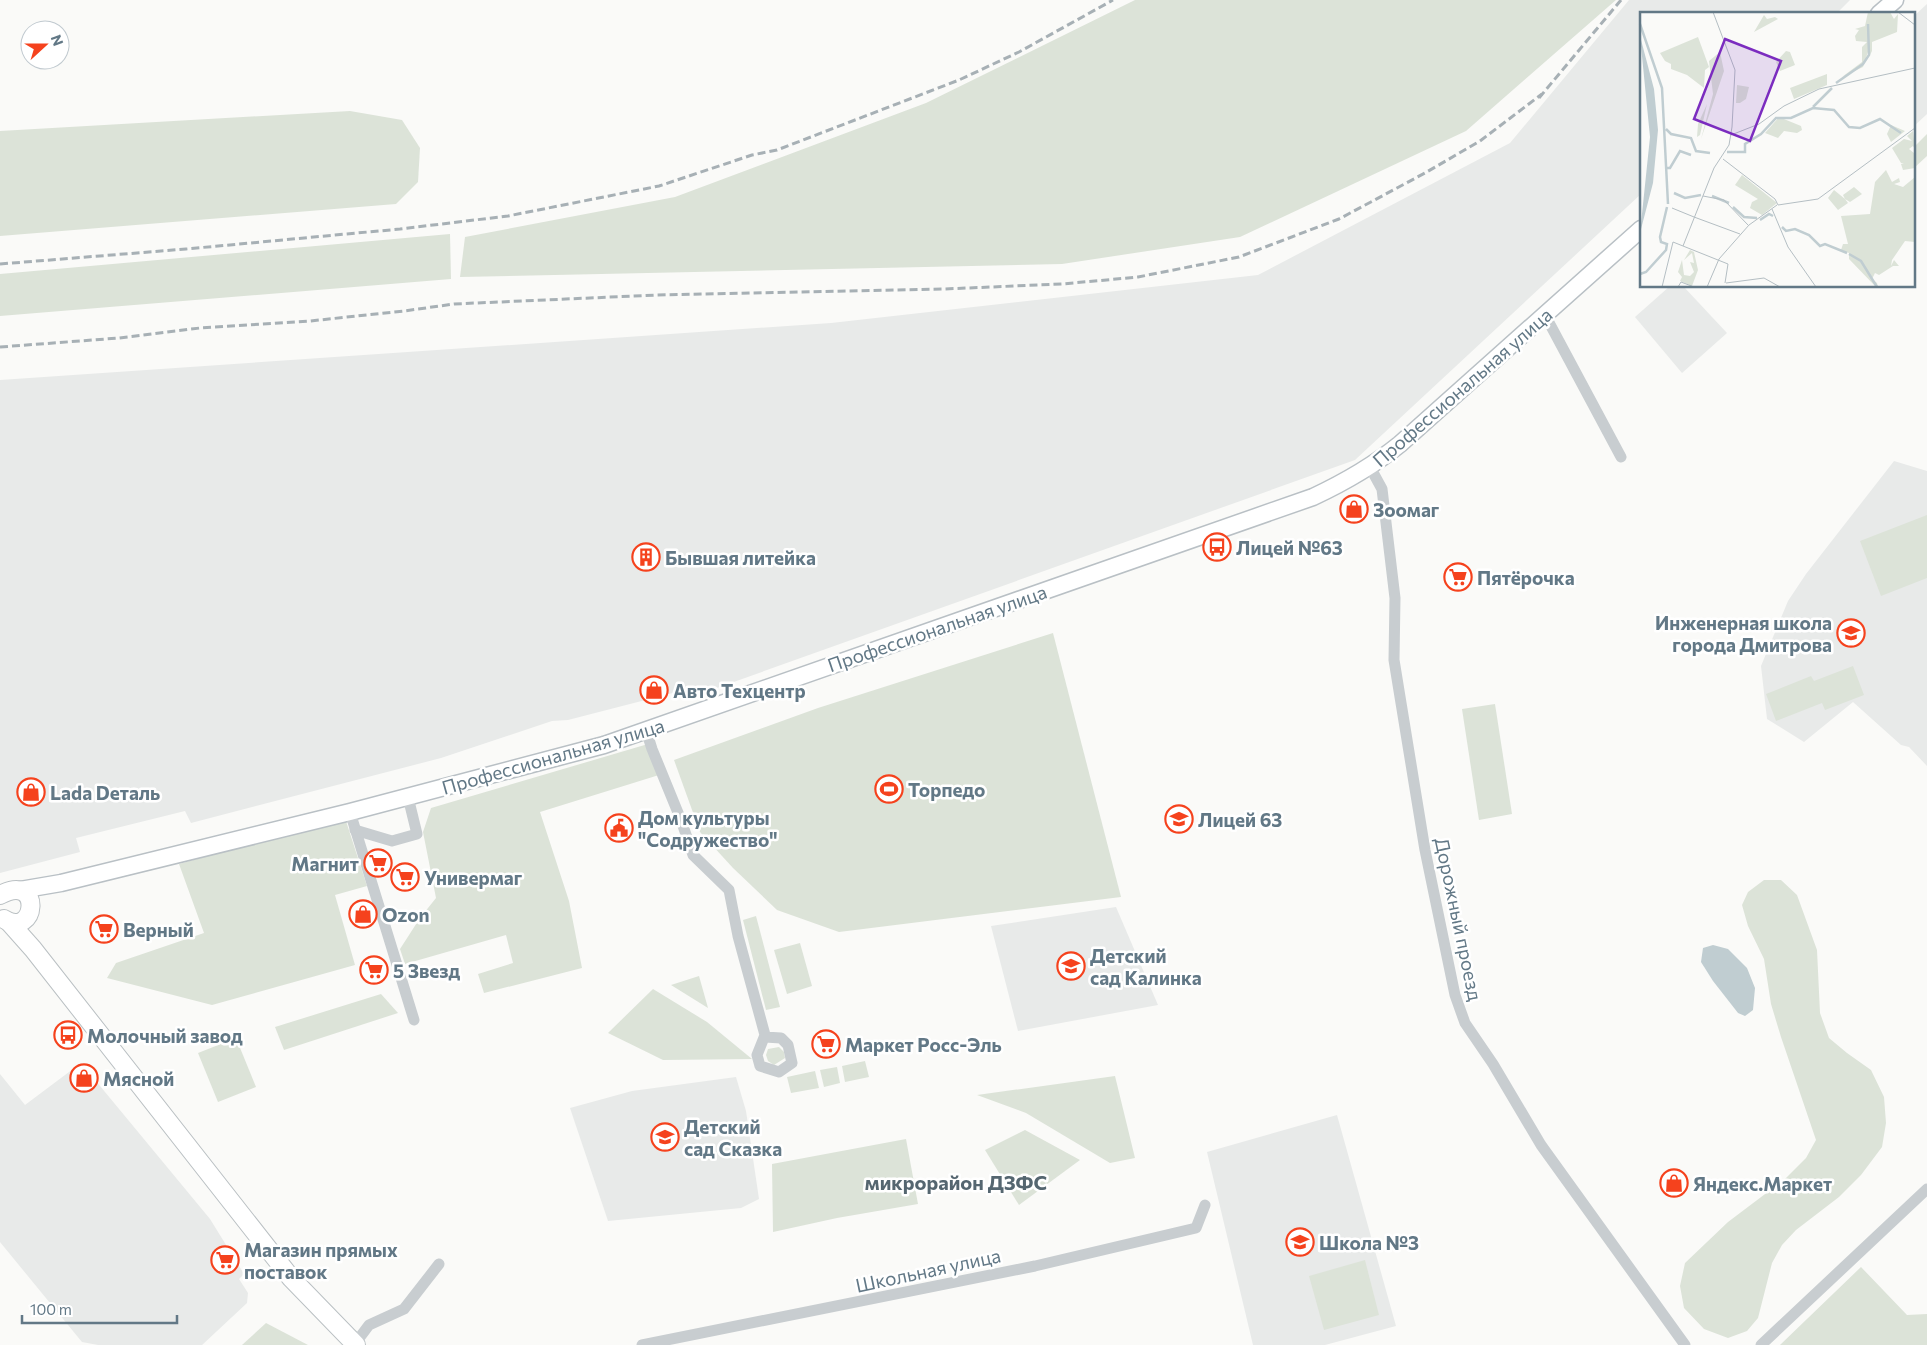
<svg xmlns="http://www.w3.org/2000/svg" width="1927" height="1345" viewBox="0 0 1927 1345" font-family="Commissioner,sans-serif">
<style>
.built{fill:#e8eae9}
.green{fill:#dce3d8}
.water{fill:#c0cdd1}
.lines{fill:none;stroke-linecap:round;stroke-linejoin:round}
.secondary-casing{stroke:#b9c0c5;stroke-width:19}
.primary-casing{stroke:#bac0c3;stroke-width:20}
.street{stroke:#c8cdd0;stroke-width:11}
.secondary{stroke:#fff;stroke-width:16}
.primary{stroke:#fff;stroke-width:18}
.rail{stroke:#a7b0b5;stroke-width:3;stroke-dasharray:8 4;stroke-linecap:butt}
.labels{text-anchor:middle;dominant-baseline:central;stroke-width:5;stroke-linejoin:round;paint-order:stroke}
.street-label{font-size:19px;fill:#627886;stroke:#fff}
.poi-label{font-size:19px;font-weight:bold;fill:#627886;stroke:#fff;text-anchor:start}
.neighbourhood-label{font-size:20px;font-weight:bold;fill:#556670;stroke:#fff}
.inset-river{fill:none;stroke:#c0cdd1;stroke-width:2.5}
.inset-road{fill:none;stroke:#b4bec3;stroke-width:1}
.view{fill:#7b2cbf;fill-opacity:0.15;stroke:#7b2cbf;stroke-width:2.5}
.inset-edge{fill:none;stroke:#627886;stroke-width:2.5}
</style>
<rect width="100%" height="100%" fill="#fafaf8"/>
<!-- built -->
<g class="built">
<polygon points="1629,0 1850,0 1836,14 1641,14 1641,194 1355,460 700,694 692,688 568,720 552,721 441,758 191,823 185,811 76,838 80,852 0,873 0,380 831,323 1258,275 1510,143"/>
<polygon points="1927,4 1927,114 1913,127 1913,17"/>
<polygon points="1670,286 1683,286 1727,333 1682,373 1635,317"/>
<polygon points="1894,461 1927,471 1927,766 1909,747 1901,745 1853,702 1804,742 1767,719 1761,666 1788,601 1806,574"/>
<polygon points="1116,907 1158,1005 1018,1031 991,926"/>
<polygon points="81,1063 210,1219 244,1274 239,1279 248,1293 247,1303 202,1345 98,1345 82,1342 0,1242 0,1074 25,1105"/>
<polygon points="736,1077 746,1111 759,1199 741,1208 608,1221 570,1108 632,1091"/>
<polygon points="1337,1115 1396,1326 1325,1345 1253,1345 1207,1152"/>
</g>
<!-- green -->
<g class="green">
<polygon points="1135,0 1616,0 1466,131 1240,237 1062,264 460,277 465,237 675,197 926,103"/>
<polygon points="350,111 402,120 420,148 418,182 396,204 0,236 0,131"/>
<polygon points="1927,134 1927,156 1913,169 1913,148"/>
<polygon points="450,234 451,279 0,316 0,274"/>
<polygon points="1927,515 1927,578 1881,596 1860,541"/>
<polygon points="1053,633 1121,897 839,932 777,910 733,868 700,832 674,760 818,708"/>
<polygon points="1853,666 1864,695 1825,710 1822,703 1776,721 1766,694 1811,676 1814,681"/>
<polygon points="1495,704 1512,814 1479,820 1462,709"/>
<polygon points="648,744 659,775 540,812 569,901 582,968 484,993 478,974 513,963 506,935 405,964 400,949 420,918 436,898 423,832 431,808"/>
<polygon points="345,818 367,886 335,895 355,965 212,1005 107,978 116,963 204,933 179,864"/>
<polygon points="1764,880 1781,880 1797,895 1817,950 1820,1013 1829,1038 1847,1053 1871,1070 1884,1097 1886,1123 1882,1147 1861,1175 1839,1197 1796,1230 1782,1245 1772,1263 1758,1318 1747,1331 1728,1338 1704,1329 1684,1308 1680,1286 1685,1263 1728,1222 1785,1179 1806,1158 1816,1140 1781,1037 1771,1004 1764,959 1748,926 1742,905 1748,892"/>
<polygon points="756,916 780,1007 766,1010 743,920"/>
<polygon points="800,943 812,986 787,994 774,950"/>
<polygon points="699,976 708,1008 671,985"/>
<polygon points="653,989 707,1022 752,1059 663,1060 608,1033"/>
<polygon points="381,994 398,1013 284,1050 275,1027"/>
<polygon points="236,1038 256,1087 218,1102 198,1053"/>
<polygon points="779,1047 784,1052 785,1058 774,1065 768,1061 766,1055 768,1049"/>
<polygon points="865,1061 869,1077 845,1082 842,1066"/>
<polygon points="837,1067 840,1083 824,1087 820,1070"/>
<polygon points="815,1071 819,1088 791,1093 787,1077"/>
<polygon points="1115,1076 1135,1158 1110,1163 1026,1113 977,1095"/>
<polygon points="1025,1130 1080,1160 1019,1205 985,1150"/>
<polygon points="906,1139 918,1204 837,1218 773,1232 772,1164"/>
<polygon points="1365,1260 1379,1315 1324,1330 1309,1276"/>
<polygon points="1861,1267 1907,1315 1927,1314 1927,1345 1780,1345"/>
<polygon points="266,1323 308,1345 242,1345"/>
</g>
<!-- water -->
<polygon class="water" points="1713,945 1728,949 1747,968 1755,988 1753,1010 1745,1016 1738,1013 1713,981 1701,962 1703,948"/>
<g class="lines">
<!-- secondary casing -->
<g class="secondary-casing">
<g id="secondary">
<polyline points="1879,14 1895,0"/>
<path d="M20,890L61,883L350,812L604,745L1313,497C1345,482 1373,466 1400,444L1641,229"/>
</g>
</g>
<!-- primary casing -->
<g class="primary-casing">
<g id="primary">
<path d="M0,895C44,872 36,940 4,919"/>
<polyline points="9,922 33,949 291,1278 356,1345"/>
</g>
</g>
<!-- street -->
<g class="street">
<polyline points="1545,315 1621,457"/>
<polyline points="1370,467 1382,489 1395,598 1394,660 1425,850 1455,995 1465,1023 1493,1064 1541,1145 1685,1345"/>
<polyline points="646,730 652,749 681,820 693,855 729,890 738,936 765,1035 757,1055 760,1066 779,1072 792,1063 788,1045 781,1038 765,1037"/>
<polyline points="350,812 414,1020"/>
<polyline points="355,830 392,841 417,834 408,797"/>
<polyline points="354,1345 369,1325 404,1309 439,1264"/>
<polyline points="642,1345 1035,1266 1196,1228 1205,1205"/>
<polyline points="1761,1345 1927,1189"/>
</g>
<!-- secondary -->
<use href="#secondary" class="secondary"/>
<!-- primary -->
<use href="#primary" class="primary"/>
<!-- rail -->
<g class="rail">
<polyline points="1539,98 1621,0"/>
<polyline points="0,264 186,249 400,229 508,216 659,186 752,155 777,150 959,80 1019,52 1113,0"/>
<polyline points="0,347 119,338 200,328 310,321 404,311 454,304 657,295 943,289 1062,284 1138,277 1239,257 1339,219 1425,173 1480,141 1542,94"/>
</g>
</g>
<!-- icons -->
<defs>
<g id="shop-ring" transform="scale(1.4375)"><circle r="9.5" fill="#fff" stroke="#f5421d" stroke-width="1.5"/><path d="M-5-2.5h2.3a2.7 3.5 0 0 1 5.4 0H5L5.5 6h-11ZM-1.5-2.5h3a1.5 2.3 0 0 0-3 0Z" fill="#f5421d"/></g>
<g id="bus-ring" transform="scale(1.4375)"><circle r="9.5" fill="#fff" stroke="#f5421d" stroke-width="1.5"/><path d="M-5-6H5V4H4V6H2V4H-2V6H-4V4H-5ZM-3.5-4V0h7V-4ZM-3.5 1.2v1.5H-2V1.2ZM2 1.2v1.5H3.5V1.2Z" fill="#f5421d"/></g>
<g id="building-ring" transform="scale(1.4375)"><circle r="9.5" fill="#fff" stroke="#f5421d" stroke-width="1.5"/><path d="M-4-6H4V6H1V3H-1V6H-4ZM-2.5-4.3h1.7v1.8h-1.7ZM.8-4.3h1.7v1.8H.8ZM-2.5-1h1.7V.8h-1.7ZM.8-1h1.7V.8H.8Z" fill="#f5421d"/></g>
<g id="supermarket-ring" transform="scale(1.4375)"><circle r="9.5" fill="#fff" stroke="#f5421d" stroke-width="1.5"/><path d="M-6-5.5h2.5l.6 2H6L4.5 2H-2.5L-4.4-4H-6ZM-1.5 3.2a1.3 1.3 0 1 0 .1 0ZM3 3.2a1.3 1.3 0 1 0 .1 0Z" fill="#f5421d"/></g>
<g id="school-ring" transform="scale(1.4375)"><circle r="9.5" fill="#fff" stroke="#f5421d" stroke-width="1.5"/><path d="M0-5L7-2L0 1L-7-2ZM-4 1L0 2.5L4 1V4Q0 6-4 4Z" fill="#f5421d"/></g>
<g id="stadium-ring" transform="scale(1.4375)"><circle r="9.5" fill="#fff" stroke="#f5421d" stroke-width="1.5"/><path d="M0-5a6.5 5 0 1 0 0 10a6.5 5 0 1 0 0-10ZM-3.5-1.8h7v3.6h-7Z" fill="#f5421d"/></g>
<g id="university-ring" transform="scale(1.4375)"><circle r="9.5" fill="#fff" stroke="#f5421d" stroke-width="1.5"/><path d="M0-5L7-2L0 1L-7-2ZM-4 1L0 2.5L4 1V4Q0 6-4 4Z" fill="#f5421d"/></g>
<g id="civic-ring" transform="scale(1.4375)"><circle r="9.5" fill="#fff" stroke="#f5421d" stroke-width="1.5"/><path d="M-.6-6.5H3V-4.5H.6V-3L4-1V1h2V6H-6V1h2V-1L-.6-3ZM-1.2 2.5V6h2.4V2.5Z" fill="#f5421d"/></g>
</defs>
<g fill-rule="evenodd">
<use href="#shop-ring" x="1354" y="509"/>
<use href="#bus-ring" x="1217" y="547"/>
<use href="#building-ring" x="646" y="557"/>
<use href="#supermarket-ring" x="1458" y="577"/>
<use href="#school-ring" x="1851" y="633"/>
<use href="#shop-ring" x="654" y="690"/>
<use href="#stadium-ring" x="889" y="789"/>
<use href="#shop-ring" x="31" y="792"/>
<use href="#university-ring" x="1179" y="819"/>
<use href="#civic-ring" x="619" y="828"/>
<use href="#supermarket-ring" x="378" y="863"/>
<use href="#supermarket-ring" x="405" y="877"/>
<use href="#shop-ring" x="363" y="914"/>
<use href="#supermarket-ring" x="104" y="929"/>
<use href="#school-ring" x="1071" y="966"/>
<use href="#supermarket-ring" x="374" y="970"/>
<use href="#bus-ring" x="68" y="1035"/>
<use href="#supermarket-ring" x="826" y="1044"/>
<use href="#shop-ring" x="84" y="1078"/>
<use href="#school-ring" x="665" y="1137"/>
<use href="#shop-ring" x="1674" y="1183"/>
<use href="#school-ring" x="1300" y="1242"/>
<use href="#supermarket-ring" x="225" y="1260"/>
</g>
<g class="labels">
<!-- street labels -->
<g class="street-label">
<text transform="translate(1462 387) rotate(-41)">Профессиональная улица</text>
<text transform="translate(937 628) rotate(-19)">Профессиональная улица</text>
<text transform="translate(553 756) rotate(-16)">Профессиональная улица</text>
<text transform="translate(1459 919) rotate(78)">Дорожный проезд</text>
<text transform="translate(928 1270) rotate(-12)">Школьная улица</text>
</g>
<!-- poi labels -->
<g class="poi-label">
<text x="1373" y="509">Зоомаг</text>
<text x="1236" y="547">Лицей №63</text>
<text x="665" y="557">Бывшая литейка</text>
<text x="1477" y="577">Пятёрочка</text>
<text x="1832" y="622" text-anchor="end">Инженерная школа<tspan x="1832" dy="22">города Дмитрова</tspan></text>
<text x="673" y="690">Авто Техцентр</text>
<text x="908" y="789">Торпедо</text>
<text x="50" y="792">Lada Dеталь</text>
<text x="638" y="817">Дом культуры<tspan x="638" dy="22">"Содружество"</tspan></text>
<text x="1198" y="819">Лицей 63</text>
<text x="359" y="863" text-anchor="end">Магнит</text>
<text x="424" y="877">Универмаг</text>
<text x="382" y="914">Ozon</text>
<text x="123" y="929">Верный</text>
<text x="1090" y="955">Детский<tspan x="1090" dy="22">сад Калинка</tspan></text>
<text x="393" y="970">5 Звезд</text>
<text x="87" y="1035">Молочный завод</text>
<text x="845" y="1044">Маркет Росс-Эль</text>
<text x="103" y="1078">Мясной</text>
<text x="684" y="1126">Детский<tspan x="684" dy="22">сад Сказка</tspan></text>
<text x="1693" y="1183">Яндекс.Маркет</text>
<text x="1319" y="1242">Школа №3</text>
<text x="244" y="1249">Магазин прямых<tspan x="244" dy="22">поставок</tspan></text>
</g>
<!-- neighbourhood labels -->
<g class="neighbourhood-label">
<text x="956" y="1182">микрорайон ДЗФС</text>
</g>
</g>
<!-- overview -->
<g transform="translate(1640 12)">
<rect width="275" height="275" fill="#fafaf8"/>
<path d="M228,0H250L254,7L258,2L257,20L232,30V39L230,43L228,40L223,55L202,65L222,50V35L227,30L216,29L215,24L219,18L215,17L225,14ZM124,3L127,7L135,5L138,7L114,20ZM58,25L69,55L65,58L64,76L47,63L31,57V52L25,49L20,41ZM146,39L150,40L155,53L140,59L136,50ZM80,40L84,59L61,127L73,82L69,49ZM187,62V73L154,87L150,76ZM97,73L109,75L106,87L100,91H96ZM67,92L60,123L57,125L58,112ZM139,105L161,114L162,118L157,121L144,119L138,126L125,121ZM251,113L265,119L251,130L247,122ZM273,119L275,137L273,134L269,137L274,141L275,156L263,158L261,152L264,151H261L252,136L264,127L272,129L267,124ZM246,158L252,170L259,166L260,170L254,172L263,175L275,165V230L265,229L252,248L251,254L254,248L259,254H253L239,263L235,261L232,267L237,271L238,275H236L209,247V241L201,238L203,232H208L201,204L230,202L235,170ZM102,163L137,191L122,203L110,196L112,190L118,187L95,173ZM214,175L222,182L210,190L205,187L208,191L198,198L188,186L194,178L205,187L203,183ZM50,238L54,240L58,258L52,274L40,269L42,265L38,260L42,248L44,263L50,264L54,260L50,250L54,251L52,241L44,248Z" fill="#dce3d8"/>
<path d="M0,24L14,77L18,118L13,171L0,221L10,125Z" fill="#c0cdd1"/>
<path class="inset-river" d="M0,12L22,76L28,192M196,71L223,52L229,43L228,12M173,95L192,76M26,117L31,122L51,126L56,139L70,141M87,140H105V132L121,122L136,106H151L173,96L194,98L209,115L220,116L240,107L261,121M25,156H30L40,139L51,143M34,181L45,186L61,183M72,184L89,191M93,195L104,205L117,206M120,208L129,202L133,204M142,215L146,219L155,217L169,223L180,234L185,232L207,241M209,242L221,249L237,275M0,262L6,260L26,238L27,232L21,230L20,225L27,195"/>
<path class="inset-road" d="M258,0L275,13M91,123L119,112L144,94L179,77L275,56M83,147L135,187L138,193M63,184L84,188L108,213M138,193L178,187L275,116M32,196L54,205M132,197L148,235L176,275M54,205L100,222M43,234L74,156L89,133L92,115L95,58L73,0M86,271L124,266L140,275M22,275L33,230L88,252L85,271M38,275L41,270L54,275M67,275L79,247L109,213L137,193"/>
<path class="view" d="M85,27L141,49L110,129L54,107Z"/>
<rect width="275" height="275" class="inset-edge"/>
</g>
<!-- north arrow -->
<g transform="translate(45 45) rotate(69)"><circle r="24" fill="#ffffff" stroke="#c0c9cf"/>
<path d="M0-4L9 19L0 12L-9 19Z" fill="#f5421d"/>
<text y="-8" font-size="14" font-weight="bold" text-anchor="middle" fill="#627886">N</text>
</g>
<!-- scale -->
<path d="M22 1315v8h155v-8" fill="none" stroke="#627886" stroke-width="2.5"/>
<text x="30" y="1315" font-size="15" fill="#627886" stroke="#ffffff" stroke-width="4" paint-order="stroke">100 m</text>
</svg>
